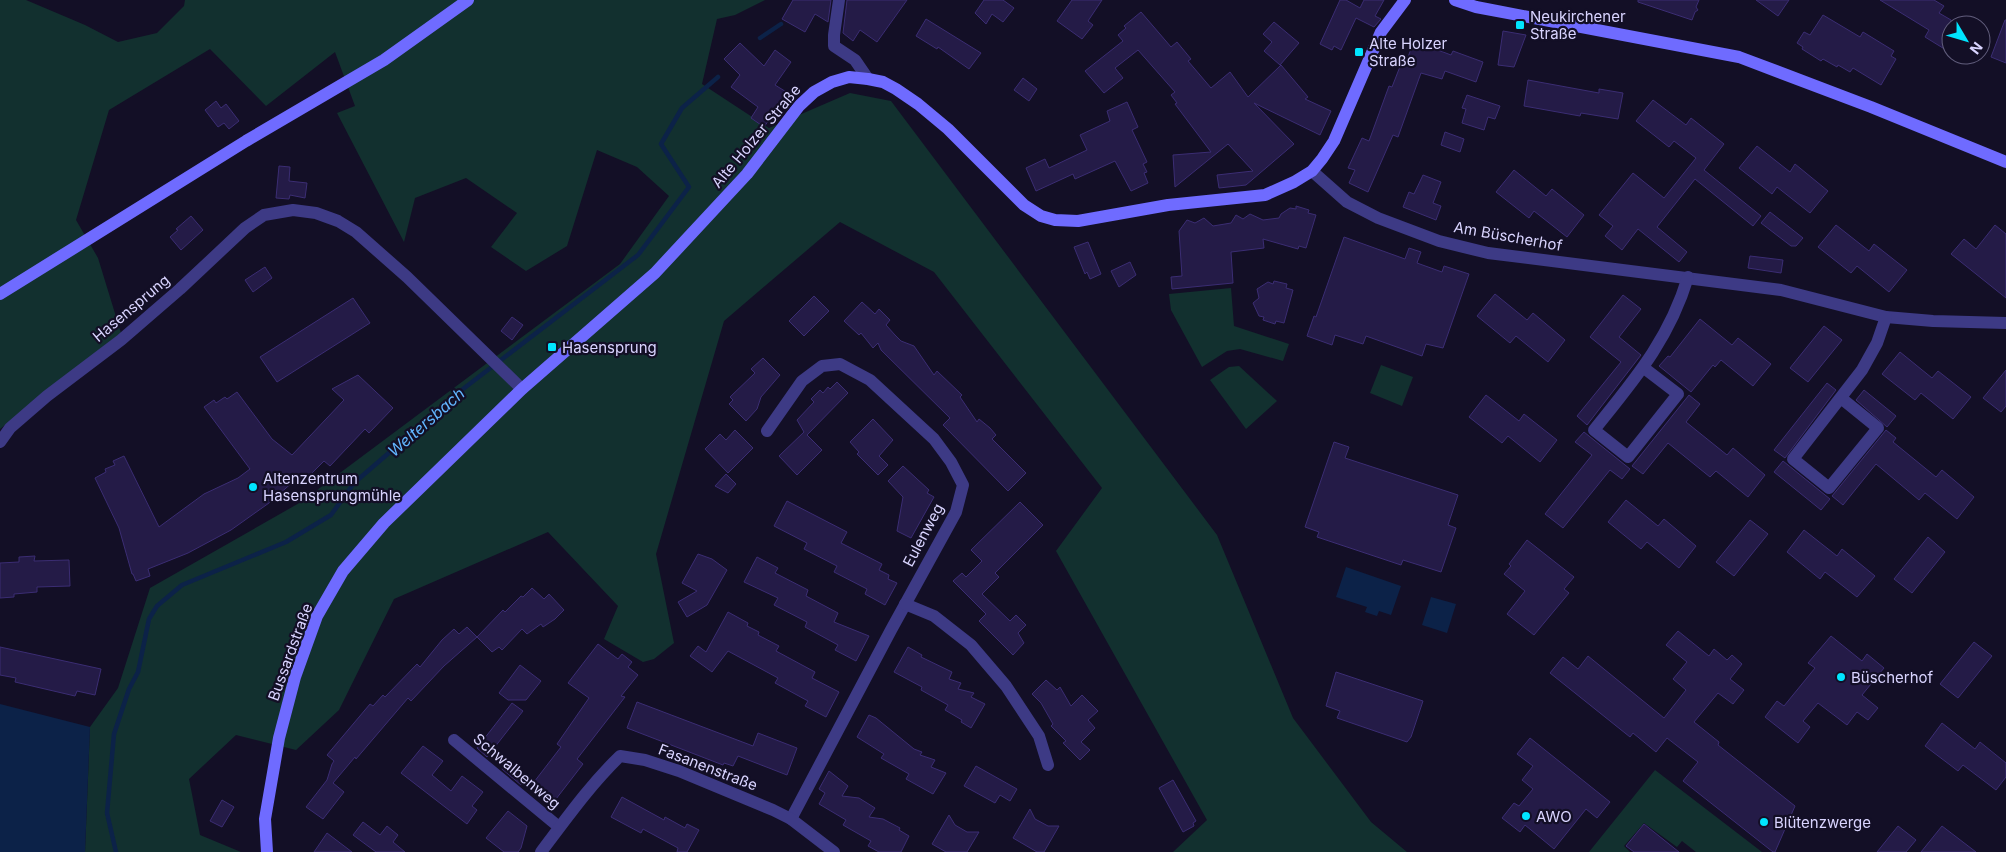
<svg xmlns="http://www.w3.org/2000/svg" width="2006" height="852" viewBox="0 0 2006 852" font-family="Inter,sans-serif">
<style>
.green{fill:#12302f}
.water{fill:#0c2248}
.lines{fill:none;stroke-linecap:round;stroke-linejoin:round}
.stream{stroke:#0c2248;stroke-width:4.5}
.building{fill:#241b47;stroke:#3b2d73}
.street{stroke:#3d3a85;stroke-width:12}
.secondary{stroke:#6f6bff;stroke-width:12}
.poi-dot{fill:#00e5ff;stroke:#130f26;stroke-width:2}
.labels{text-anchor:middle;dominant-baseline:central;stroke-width:4.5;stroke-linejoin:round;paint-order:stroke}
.poi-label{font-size:15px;fill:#d9d4ff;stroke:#130f26;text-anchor:start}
.street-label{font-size:15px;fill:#d9d4ff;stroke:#130f26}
.water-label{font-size:16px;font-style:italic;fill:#62b6ff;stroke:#130f26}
</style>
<rect width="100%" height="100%" fill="#130f26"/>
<!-- green -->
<g class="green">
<polygon points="0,0 26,0 85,25 118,42 157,33 184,6 185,0 765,0 735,15 717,19 702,84 769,128 850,93 891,101 1217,535 1293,718 1371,822 1407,852 1173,852 1207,820 1056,551 1102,488 934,272 840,222 724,321 656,554 674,643 654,659 643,662 604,639 618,606 548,532 394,599 339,710 296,750 236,735 189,779 200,835 241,852 85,852 90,727 118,688 150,588 301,502 620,264 669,196 637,167 597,150 567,246 526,271 491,247 517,213 466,178 415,198 404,242 337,113 355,106 335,52 266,106 210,49 109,110 76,220 98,258 121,333 0,429"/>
<polygon points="1231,288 1234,326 1289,344 1283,361 1240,349 1227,351 1202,367 1171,310 1169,294"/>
<polygon points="1381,365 1413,377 1402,406 1370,393"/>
<polygon points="1239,366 1277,401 1246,429 1210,380 1229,367"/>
<polygon points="1655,770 1762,852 1696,852 1682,841 1677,847 1644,823 1624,846 1630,852 1589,852"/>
</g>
<!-- water -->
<g class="water">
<polygon points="1346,567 1401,586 1391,615 1379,611 1377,616 1365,612 1367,607 1336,597"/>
<polygon points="1431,597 1456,604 1447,633 1422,625"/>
<polygon points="0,704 90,727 85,852 0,852"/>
</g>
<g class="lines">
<!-- stream -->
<g class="stream">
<polyline points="760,38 781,24"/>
<polyline points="116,852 107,813 114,734 129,689 138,672 149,619 157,606 182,585 286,542 331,515 354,483 463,389 638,255 689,187 661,144 682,108 718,77"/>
</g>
</g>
<!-- building -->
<g class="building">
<polygon points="793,0 831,0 828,22 815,14 805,32 782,19"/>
<polygon points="847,0 907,0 877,42 860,30 853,41 843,33"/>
<polygon points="984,0 1003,0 1014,8 1003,22 992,14 986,24 975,13"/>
<polygon points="1072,0 1102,0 1088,21 1093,25 1082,39 1057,21"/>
<polygon points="1340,0 1346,0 1360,8 1364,0 1384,0 1375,16 1381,19 1374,27 1356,18 1341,50 1334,46 1332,50 1320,44"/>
<polygon points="1638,0 1699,0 1696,7 1698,10 1695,12 1692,20 1638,2"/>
<polygon points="1756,0 1789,0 1778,16"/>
<polygon points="1880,0 1934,0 1944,6 1939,13 1951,20 1951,53 1925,37 1929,30"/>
<polygon points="1141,12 1171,47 1177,42 1191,59 1188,61 1211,88 1230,72 1248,97 1281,65 1308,97 1305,99 1331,111 1320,135 1254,103 1294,144 1246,185 1219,188 1217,175 1253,171 1228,144 1175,187 1173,155 1211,152 1175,104 1177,103 1171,95 1175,92 1138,50 1115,68 1123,78 1104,93 1085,71 1123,41 1118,35 1126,28 1124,26"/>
<polygon points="1823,15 1860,37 1863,32 1894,51 1891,56 1896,59 1881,85 1853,68 1850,72 1838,65 1837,67 1823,59 1821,61 1802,49 1803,47 1797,43 1804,32 1810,35"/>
<polygon points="926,19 981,53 969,69 938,47 937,49 916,36"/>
<polygon points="2005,20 2006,20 2006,63 1991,57"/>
<polygon points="1274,22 1299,43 1280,65 1264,51 1272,42 1263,34"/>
<polygon points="1503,31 1526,35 1514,67 1498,65"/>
<polygon points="1414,41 1451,55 1453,51 1483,62 1476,82 1445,71 1442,79 1421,73 1398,137 1393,135 1368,192 1349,183 1355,170 1348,168 1362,138 1369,141 1389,86 1392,87 1401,64 1405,65"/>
<polygon points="740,43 764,66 775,50 791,62 775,85 788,93 764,127 751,118 758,107 731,87 740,75 724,59"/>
<polygon points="1023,78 1037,89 1029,101 1014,90"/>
<polygon points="1528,80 1599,93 1599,89 1623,93 1618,119 1581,113 1580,116 1524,106"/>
<polygon points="1467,95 1500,106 1495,119 1488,117 1484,130 1462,123 1466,109 1462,108"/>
<polygon points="1653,100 1686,125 1691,118 1724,144 1704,170 1761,216 1753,226 1695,179 1657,227 1687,252 1679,262 1638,229 1622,250 1605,236 1613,226 1599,215 1633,173 1664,198 1696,158 1674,141 1669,147 1636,121"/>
<polygon points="216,101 221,108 226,104 239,121 229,129 224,123 218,127 205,110"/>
<polygon points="1127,102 1138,127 1132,130 1147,162 1143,164 1147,172 1144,173 1148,183 1131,191 1115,161 1075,179 1073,174 1036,191 1026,168 1045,159 1049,168 1087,150 1080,135 1110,121 1107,111"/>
<polygon points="1445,132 1464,139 1460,152 1441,145"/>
<polygon points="1757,146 1790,172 1795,164 1828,191 1810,213 1777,187 1772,194 1739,168"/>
<polygon points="279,166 290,167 289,181 307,183 305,198 290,195 289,199 276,198"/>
<polygon points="1514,170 1546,196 1552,189 1584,215 1567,237 1534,211 1529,218 1496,192"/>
<polygon points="1423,175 1441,182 1433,203 1441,206 1436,220 1403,207 1409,192 1414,194"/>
<polygon points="1296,206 1309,210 1308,213 1316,215 1306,248 1299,246 1298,249 1263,239 1264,248 1231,252 1233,283 1172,289 1171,277 1182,276 1179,231 1187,220 1195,223 1204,218 1213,226 1231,223 1236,215 1243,219 1250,214 1263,220 1279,218 1281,214 1290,208 1296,209"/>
<polygon points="1770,212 1803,238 1796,246 1791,246 1761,223"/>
<polygon points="191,216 203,230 181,250 170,237 178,230 176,229"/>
<polygon points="1836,225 1869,251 1874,244 1907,270 1889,292 1857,266 1851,273 1818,247"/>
<polygon points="1995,225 2006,234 2006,298 1951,254 1964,239 1976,249"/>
<polygon points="1344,237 1405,259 1409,248 1421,252 1417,263 1442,272 1444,266 1469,274 1443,348 1426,344 1422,356 1366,336 1363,344 1335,335 1332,345 1307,336 1314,316 1316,317"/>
<polygon points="1088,242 1101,274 1090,279 1087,272 1085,274 1074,247"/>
<polygon points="1750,256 1783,260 1781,273 1748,268"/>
<polygon points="1130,262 1136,275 1119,287 1111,271"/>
<polygon points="265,267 272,278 253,292 245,280"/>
<polygon points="1274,281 1287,284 1286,288 1293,290 1284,323 1276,321 1275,324 1263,320 1264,317 1259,316 1253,303 1259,298 1257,289 1268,282 1273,284"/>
<polygon points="1495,294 1527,320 1533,313 1565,340 1548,362 1516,336 1510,343 1477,316"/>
<polygon points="1623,295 1641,309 1619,337 1641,355 1587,425 1577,416 1621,362 1590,337"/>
<polygon points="814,296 829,311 804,336 789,321"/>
<polygon points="353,298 370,323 277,382 260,357"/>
<polygon points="862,302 875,314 879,309 890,320 886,325 895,335 901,341 914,346 934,375 937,371 962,395 960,397 977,422 979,419 990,428 996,435 992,439 1026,473 1008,491 943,425 950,418 881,350 878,343 873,348 861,333 859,335 844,321"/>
<polygon points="512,317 523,325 512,340 501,331"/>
<polygon points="1700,319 1732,345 1738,338 1771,364 1753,386 1721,360 1715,367 1713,365 1691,392 1659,366 1668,356 1670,357"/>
<polygon points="1824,326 1842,340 1808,382 1790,368"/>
<polygon points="1900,352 1932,378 1938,371 1971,397 1953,419 1921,393 1915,400 1882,374"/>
<polygon points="763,358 780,375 761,397 757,409 746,421 729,404 733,400 730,397 755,373 751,369"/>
<polygon points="2006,370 2006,406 2001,412 1983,398"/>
<polygon points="358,375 393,408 369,433 365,429 330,466 324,461 299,486 294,481 269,503 231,530 188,553 148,569 150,576 136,581 133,574 132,574 119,528 95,478 106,472 105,469 115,465 113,461 124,456 159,527 204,494 238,478 250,469 204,407 214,400 216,403 225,397 227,399 237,392 272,439 292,455 344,400 332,389"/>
<polygon points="837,382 848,393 807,435 822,450 797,475 779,456 804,432 797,420 814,402 811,399 820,390 823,393 828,387 830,389"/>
<polygon points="1827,383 1836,390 1785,458 1774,450"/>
<polygon points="1864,390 1896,416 1887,427 1856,400"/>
<polygon points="1486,395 1519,421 1524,414 1557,440 1540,462 1508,436 1502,443 1469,417"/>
<polygon points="1689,395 1700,404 1686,422 1727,455 1733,448 1765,475 1748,497 1716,471 1710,477 1668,443 1643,474 1632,466"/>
<polygon points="873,419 893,440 879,456 888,465 878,475 857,454 859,452 850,442"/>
<polygon points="735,430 753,448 728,473 705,449 720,434 726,440"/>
<polygon points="1886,430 1896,438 1893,442 1936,477 1942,470 1974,497 1957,519 1925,493 1919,500 1876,464 1843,505 1832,496"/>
<polygon points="1584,432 1630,469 1622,479 1610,470 1563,528 1545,514 1592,455 1575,442"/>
<polygon points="1334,442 1349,447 1345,458 1458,495 1448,525 1456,528 1441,572 1403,560 1401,565 1317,537 1319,532 1305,527"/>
<polygon points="1783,461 1830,499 1821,510 1774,472"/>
<polygon points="903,466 929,490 927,493 934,497 911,538 897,531 903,497 888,481"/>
<polygon points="726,474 736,484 728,493 715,486"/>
<polygon points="1626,500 1658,526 1664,519 1696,546 1679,568 1647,542 1641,549 1608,522"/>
<polygon points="787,501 847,532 841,543 882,564 879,570 889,575 888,579 897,583 885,605 865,594 867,589 834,572 837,566 804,549 807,543 774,526"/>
<polygon points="1020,502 1043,525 995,573 999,577 982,594 1010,621 1016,615 1026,625 1018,633 1024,643 1013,655 979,621 986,614 953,581 962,573 966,577 982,561 971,550"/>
<polygon points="1750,520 1768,534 1734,576 1716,562"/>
<polygon points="1804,530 1837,556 1842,549 1875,576 1857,597 1825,572 1820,579 1787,552"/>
<polygon points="1928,537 1945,552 1912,593 1894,579"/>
<polygon points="1527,540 1574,577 1564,589 1569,593 1534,635 1507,614 1525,591 1504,574 1511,566 1509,564"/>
<polygon points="698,554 712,559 727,570 707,605 687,617 678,602 697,591 682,583"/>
<polygon points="35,556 34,561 69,560 70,586 37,587 37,592 14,594 14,597 0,598 0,563 19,562 19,557"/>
<polygon points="757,557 778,568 775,573 808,590 806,596 838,613 834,622 869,636 856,661 835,650 838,645 805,627 807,622 774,605 778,598 744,582"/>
<polygon points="532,588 544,599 549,594 564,610 555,619 543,627 541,624 527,634 522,629 502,650 499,647 492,652 477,637 444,666 411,701 408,698 356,759 355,757 333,783 344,792 323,819 306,807 327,780 332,764 334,761 327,755 370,704 373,706 383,695 385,697 417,664 420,667 442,640 454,629 459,634 467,627 477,637 503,610 505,612 521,596 523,597"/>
<polygon points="728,612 748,623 747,626 759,632 758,635 779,646 776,651 815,672 812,678 839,692 826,717 805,706 808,701 775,683 778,678 728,651 712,672 690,656 698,646 706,652"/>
<polygon points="1678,631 1709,656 1714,649 1727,660 1732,655 1742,664 1730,679 1744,690 1733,704 1718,693 1694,722 1719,742 1718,745 1795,806 1775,852 1773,852 1683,781 1698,762 1667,738 1656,752 1633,733 1630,737 1550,673 1563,657 1578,669 1588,656 1664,718 1686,690 1673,679 1687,662 1666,645"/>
<polygon points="1831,636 1862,661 1867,654 1884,668 1862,695 1878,708 1868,720 1857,712 1847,725 1818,703 1803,721 1810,727 1798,743 1765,717 1777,701 1784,706 1815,668 1808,663"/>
<polygon points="1974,642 1992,656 1958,698 1940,684"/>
<polygon points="598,644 618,659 622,654 632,662 628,667 638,675 621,696 625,697 577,759 583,764 556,799 534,782 561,747 557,744 589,698 568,683"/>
<polygon points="0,647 101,669 95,695 77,691 75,696 15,682 16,678 0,675"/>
<polygon points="908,647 922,655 921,657 952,672 949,679 961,683 958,689 974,693 971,697 985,704 971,728 961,722 962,720 945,710 948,705 921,690 922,687 894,672"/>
<polygon points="520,665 541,681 526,700 508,700 499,693"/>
<polygon points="1336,672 1423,701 1411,737 1407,742 1337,718 1340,711 1326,706"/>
<polygon points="1046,680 1057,690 1060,687 1071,706 1082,695 1098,711 1088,720 1095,728 1081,742 1090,750 1080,760 1063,743 1066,741 1051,726 1053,724 1041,703 1032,694"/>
<polygon points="637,702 753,746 758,733 797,748 787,775 738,756 733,766 724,763 723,765 627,728"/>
<polygon points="512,703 523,711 487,757 477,748"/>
<polygon points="869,715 876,718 914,749 922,752 920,755 935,760 931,767 946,773 933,794 906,779 909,774 881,758 884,754 857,737"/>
<polygon points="1942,723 1975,749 1980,742 2006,763 2006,777 1996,790 1963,765 1958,771 1925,746"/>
<polygon points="1530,738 1610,802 1597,818 1586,809 1554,849 1525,825 1520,832 1502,818 1514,803 1519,806 1533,789 1522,780 1533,766 1517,754"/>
<polygon points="423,746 443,761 432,775 451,791 462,776 483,792 472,806 477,810 467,824 401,773"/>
<polygon points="507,761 528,777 521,785 502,769"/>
<polygon points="976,766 1017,789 1010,801 1000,795 995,803 964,786"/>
<polygon points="829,771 848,786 842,796 859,798 875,808 869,817 883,819 900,828 899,830 909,836 901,852 879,852 868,846 871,841 843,825 846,820 819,804 825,793 819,789"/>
<polygon points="1173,780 1196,821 1193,823 1194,826 1183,832 1159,788"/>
<polygon points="622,797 664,820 665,817 685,828 687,824 699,830 687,852 677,852 678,848 643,829 641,833 611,817"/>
<polygon points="222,800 234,807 222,827 210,821"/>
<polygon points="1030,809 1035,819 1048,826 1059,826 1044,852 1037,852 1013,838"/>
<polygon points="508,811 527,826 521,848 518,852 504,852 486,838"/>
<polygon points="949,815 955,825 967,832 979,832 967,852 946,852 932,844"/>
<polygon points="363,822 380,835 387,826 398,835 393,842 405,852 376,852 353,835"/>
<polygon points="1644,824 1679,852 1634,852 1626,846"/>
<polygon points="1898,826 1916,840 1906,852 1877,852"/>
<polygon points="1942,826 1976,852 1921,852"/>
<polygon points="327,833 352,852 314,852"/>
</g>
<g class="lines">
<!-- street -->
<g class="street">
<polyline points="839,0 834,35 834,46 855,60 868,79"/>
<polyline points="1312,171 1347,202 1378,218 1439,241 1488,253 1781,290 1886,317 1933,321 2006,323"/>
<path d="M1644,368L1678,394L1628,457L1594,430C1634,380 1669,340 1688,277"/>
<polyline points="1841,398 1878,428 1829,488 1793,459 1862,370 1877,343 1886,317"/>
<polyline points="767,431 802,381 822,366 840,364 870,380 934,439 951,462 963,485 956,512 891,630 791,819"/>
<polyline points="0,442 10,428 47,396 121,340 180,289 245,228 264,215 293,210 316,213 338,221 356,232 407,277 522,389"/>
<polyline points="905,604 934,616 971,645 1006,686 1039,736 1048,765"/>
<polyline points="454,740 559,827"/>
<path d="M541,852C566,819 590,785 620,756L645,760L679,771L773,810L791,819L834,852"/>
</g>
<!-- secondary -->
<g class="secondary">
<polyline points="1455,0 1476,7 1739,57 1871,107 2006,162"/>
<polyline points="0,294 246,141 384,60 468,0"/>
<polyline points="267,852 265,819 279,738 295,677 317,616 343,571 384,523 522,389 655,273 747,174 799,106 814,92 832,82 849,77 868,79 883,82 896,89 918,104 948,129 1024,205 1041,216 1055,220 1078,221 1168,205 1265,195 1294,182 1312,171 1322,159 1334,141 1381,32 1405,0"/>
</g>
</g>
<!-- markers -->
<g class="poi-dot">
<rect x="1515" y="20" width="10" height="10" rx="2.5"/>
<rect x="1354" y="47" width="10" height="10" rx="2.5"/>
<rect x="547" y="342" width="10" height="10" rx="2.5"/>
<circle cx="253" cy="487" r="5"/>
<circle cx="1841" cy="677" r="5"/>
<circle cx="1526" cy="816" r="5"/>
<circle cx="1764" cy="822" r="5"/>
</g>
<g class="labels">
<!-- poi labels -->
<g class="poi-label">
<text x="1530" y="16">Neukirchener<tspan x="1530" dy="17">Straße</tspan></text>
<text x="1369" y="43">Alte Holzer<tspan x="1369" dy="17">Straße</tspan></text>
<text x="562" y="347">Hasensprung</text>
<text x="263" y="478">Altenzentrum<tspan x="263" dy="17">Hasensprungmühle</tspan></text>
<text x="1851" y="677">Büscherhof</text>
<text x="1536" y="816">AWO</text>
<text x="1774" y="822">Blütenzwerge</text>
</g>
<!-- street labels -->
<g class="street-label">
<text transform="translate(756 136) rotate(-50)">Alte Holzer Straße</text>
<text transform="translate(1508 236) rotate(10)">Am Büscherhof</text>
<text transform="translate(131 308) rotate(-40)">Hasensprung</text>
<text transform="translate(923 535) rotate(-62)">Eulenweg</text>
<text transform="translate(290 652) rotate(-70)">Bussardstraße</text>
<text transform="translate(708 767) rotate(21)">Fasanenstraße</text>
<text transform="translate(517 771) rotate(40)">Schwalbenweg</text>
</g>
<!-- water labels -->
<g class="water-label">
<text transform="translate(426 422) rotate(-41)">Weltersbach</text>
</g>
</g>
<!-- north arrow -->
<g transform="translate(1966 40) rotate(128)"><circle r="24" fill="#130f26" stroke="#625e7d"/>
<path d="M0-4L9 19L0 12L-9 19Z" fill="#00e5ff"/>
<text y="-8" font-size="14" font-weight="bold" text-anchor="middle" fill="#d9d4ff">N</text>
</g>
</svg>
